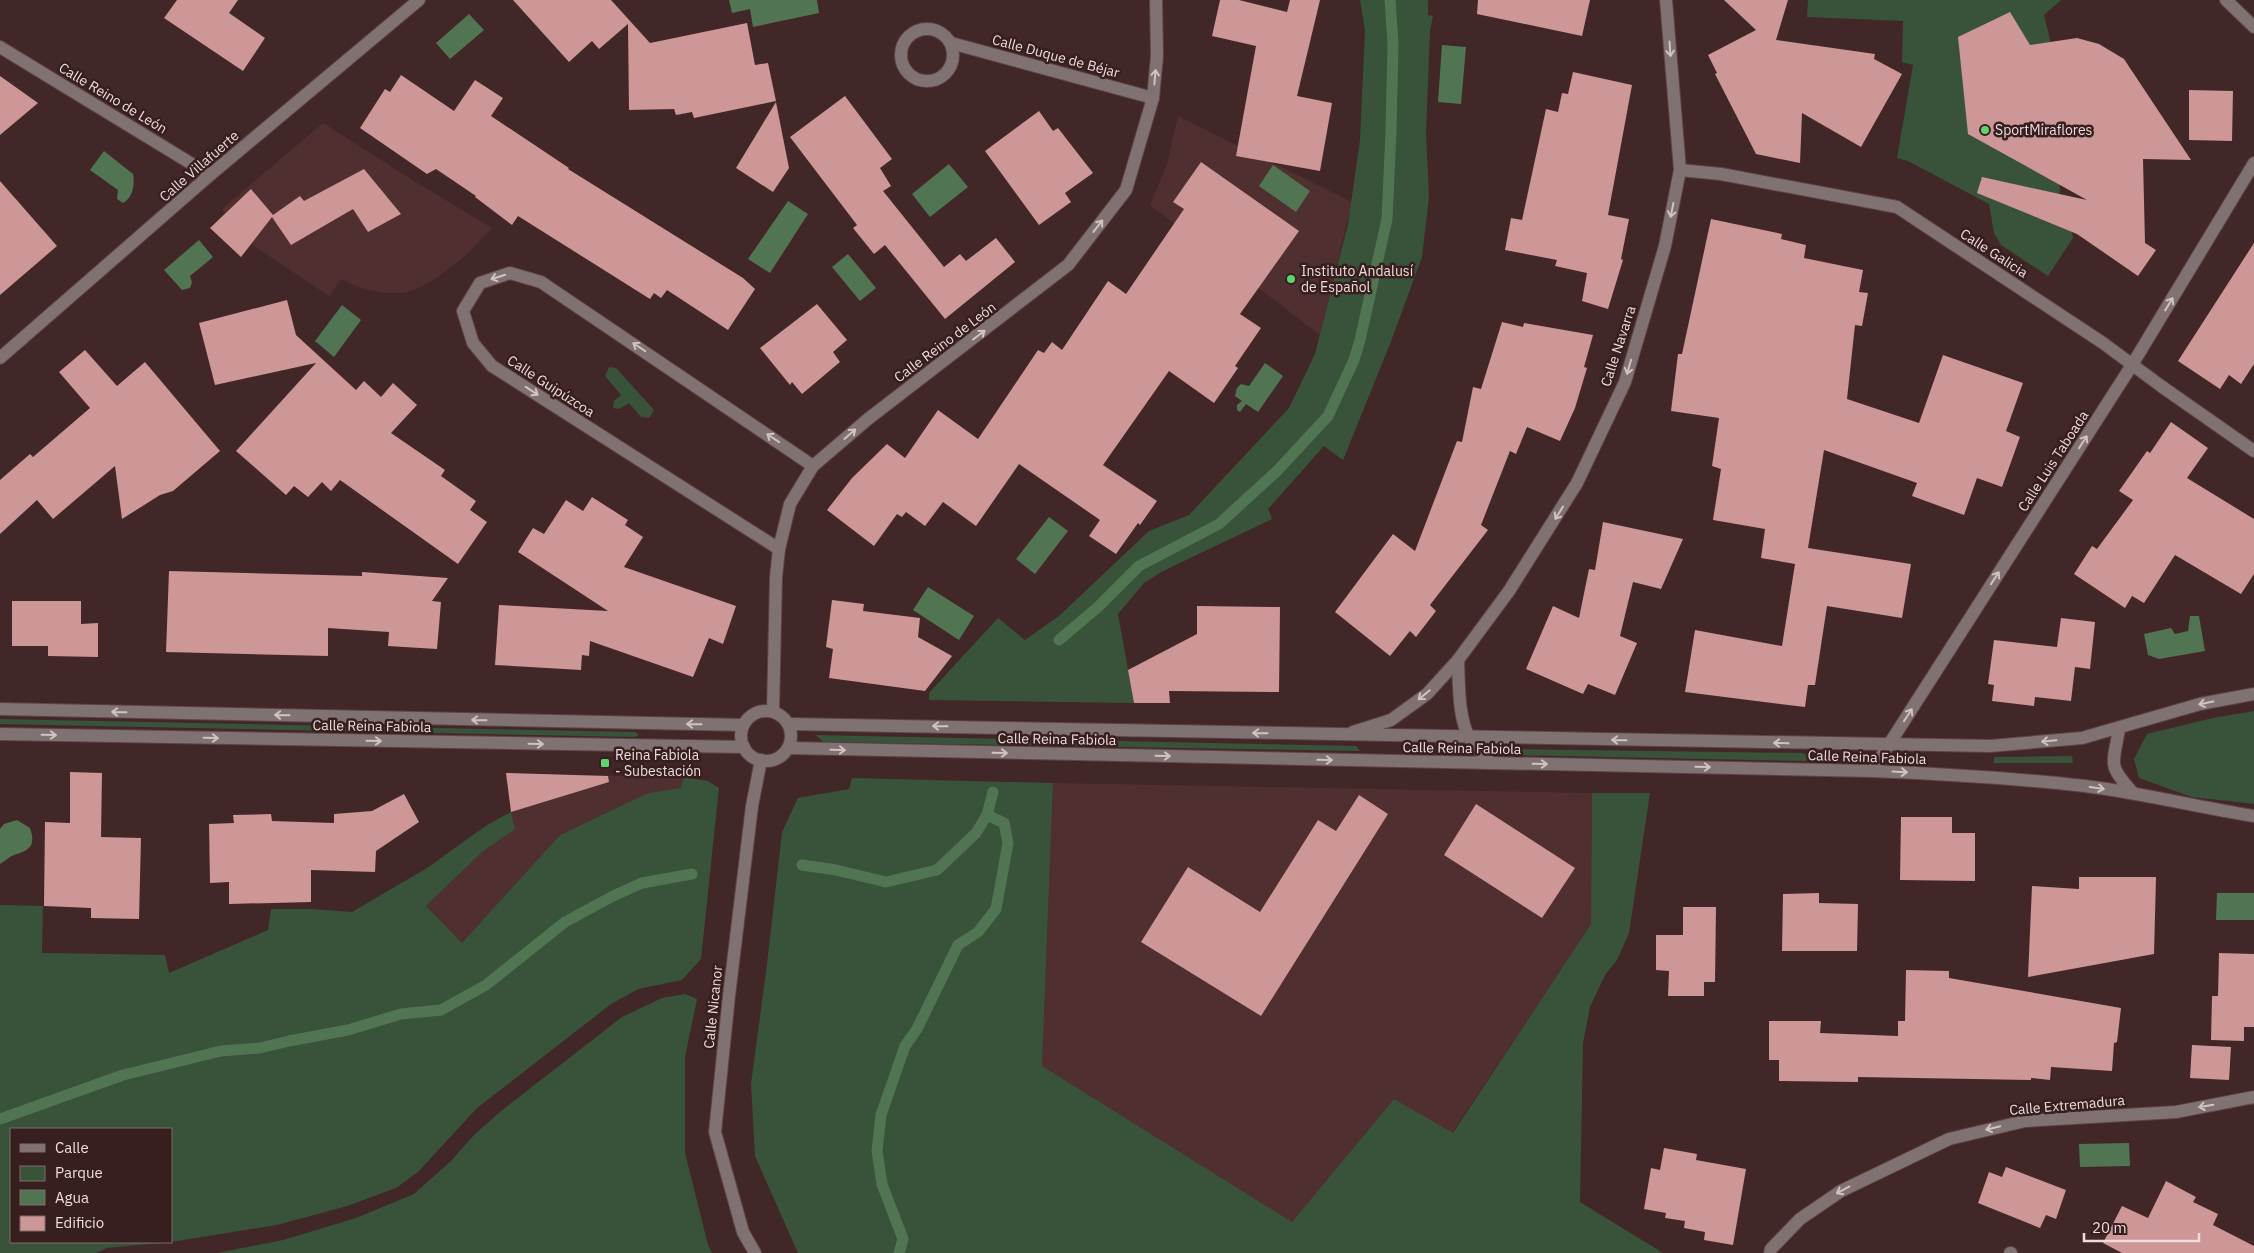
<svg xmlns="http://www.w3.org/2000/svg" width="2254" height="1253" viewBox="0 0 2254 1253" font-family="'IBM Plex Sans',sans-serif">
<style>
.built{fill:#502f30}
.green{fill:#39533b}
.water{fill:#517553}
.lines{fill:none;stroke-linecap:round;stroke-linejoin:round}
.stream{stroke:#517553;stroke-width:11}
.building{fill:#cd9697}
.minor-casing{stroke:#5e4445;stroke-width:14}
.minor{stroke:#807272;stroke-width:12}
.oneway{stroke:#d2c2c2}
.poi-dot{fill:#5dd56c;stroke:#371e1f;stroke-width:2}
.labels{text-anchor:middle;dominant-baseline:central;stroke-width:5;stroke-linejoin:round;paint-order:stroke}
.street-label{font-size:14px;fill:#eedcdc;stroke:#371e1f}
.poi-label{font-size:14px;fill:#eedcdc;stroke:#371e1f;text-anchor:start}
</style>
<rect width="100%" height="100%" fill="#422728"/>
<!-- built -->
<g class="built">
<polygon points="1178,116 1352,202 1320,335 1150,205 1167,164"/>
<polygon points="323,123 414,181 492,228 466,255 434,280 421,287 405,293 386,293 363,289 341,279 329,296 251,244 239,234 241,232 222,209"/>
<polygon points="557,775 683,777 681,788 648,793 560,835 462,943 426,906 482,852 515,829 511,812"/>
<polygon points="1053,783 1592,793 1591,924 1452,1133 1394,1099 1292,1222 1042,1066"/>
</g>
<!-- green -->
<g class="green">
<polygon points="1360,0 1428,0 1428,15 1433,16 1430,30 1426,135 1429,197 1422,257 1390,344 1343,460 1324,446 1268,509 1272,519 1163,571 1144,583 1118,614 1134,703 929,700 929,693 998,618 1025,640 1059,616 1149,531 1189,515 1289,408 1315,354 1348,224 1360,140 1365,30"/>
<polygon points="1808,0 2061,0 2044,15 2058,72 2060,207 2069,221 2073,238 2048,276 2001,245 1994,233 1989,204 1908,161 1897,158 1913,65 1902,62 1903,21 1807,17"/>
<polygon points="609,367 616,368 654,410 649,418 641,417 629,403 619,409 613,408 614,401 621,395 605,376"/>
<polygon points="2254,711 2254,804 2192,797 2139,778 2134,759 2147,734 2213,718"/>
<polygon points="0,719 635,732 639,735 635,737 0,724"/>
<polygon points="815,735 1356,746 1360,751 824,742"/>
<polygon points="1502,749 1803,753 1809,757 1806,761 1508,755"/>
<polygon points="2072,756 2073,763 1994,763 1994,757"/>
<polygon points="683,777 708,781 719,788 701,959 682,980 638,989 611,1004 477,1108 418,1172 396,1188 347,1206 277,1225 171,1242 171,1129 11,1129 11,1242 169,1242 107,1248 96,1253 0,1253 0,905 43,906 42,953 165,955 169,973 268,930 271,909 311,909 352,912 427,868 487,825 511,812 515,829 482,852 426,906 462,943 560,835 648,793 681,788"/>
<polygon points="852,778 1053,783 1042,1066 1292,1222 1394,1099 1453,1133 1591,924 1592,793 1650,793 1629,933 1617,960 1605,975 1590,1007 1583,1043 1580,1202 1663,1253 798,1253 755,1156 751,1084 767,964 782,832 798,798 849,789"/>
<polygon points="685,994 697,999 685,1057 685,1153 708,1245 712,1253 217,1253 283,1240 356,1218 414,1194 451,1161 474,1135 501,1111 622,1017 662,998"/>
</g>
<!-- water -->
<g class="water">
<polygon points="729,0 817,0 819,13 753,27 750,9 732,13"/>
<polygon points="469,14 484,30 450,59 436,43"/>
<polygon points="1442,45 1466,47 1461,104 1438,102"/>
<path d="M104,151L133,174C135,184 133,198 123,203L117,199L118,190L90,170Z"/>
<polygon points="949,164 968,187 930,217 912,194"/>
<polygon points="1273,165 1310,191 1296,212 1259,186"/>
<polygon points="788,201 808,214 770,273 748,259"/>
<polygon points="199,240 213,257 190,276 192,282 190,288 182,290 164,270"/>
<polygon points="848,254 876,288 860,301 832,267"/>
<polygon points="342,305 361,320 334,357 315,341"/>
<polygon points="1265,363 1283,376 1258,412 1246,404 1240,412 1237,410 1237,405 1242,401 1235,396 1237,388 1241,384 1249,386"/>
<polygon points="1049,517 1068,531 1035,574 1016,559"/>
<polygon points="928,587 974,616 959,640 913,610"/>
<polygon points="2190,616 2199,616 2205,651 2159,659 2148,655 2144,634 2171,628 2175,634 2188,631"/>
<path d="M17,820L30,828C36,846 30,850 14,855C9,857 5,861 0,864V829L4,824Z"/>
<polygon points="2217,893 2254,893 2254,920 2216,920"/>
<polygon points="2129,1143 2130,1166 2080,1167 2079,1144"/>
</g>
<g class="lines">
<!-- stream -->
<g class="stream">
<polyline points="1059,640 1098,607 1139,566 1219,524 1277,471 1328,416 1354,360 1360,340 1387,219 1391,132 1393,43 1390,0"/>
<polyline points="802,865 836,870 886,882 937,870 976,833 987,815 993,792"/>
<polyline points="0,1119 123,1075 221,1051 260,1048 289,1041 348,1030 401,1014 441,1010 486,985 565,922 613,896 642,883 692,874"/>
<polyline points="899,1253 903,1239 882,1184 877,1151 881,1115 905,1046 917,1029 958,945 978,932 996,909 1008,843 1004,823 987,815"/>
</g>
</g>
<!-- building -->
<g class="building">
<polygon points="177,0 238,0 229,13 265,38 243,71 164,18"/>
<polygon points="513,0 611,0 650,43 747,23 755,65 768,63 776,101 694,118 692,112 676,115 674,109 629,110 628,24 599,49 592,41 569,62"/>
<polygon points="1220,0 1239,0 1287,12 1290,0 1320,0 1297,96 1332,103 1320,171 1236,156 1256,46 1212,36"/>
<polygon points="1478,0 1590,0 1582,36 1477,14"/>
<polygon points="1724,0 1788,0 1776,40 1875,54 1874,59 1902,74 1861,147 1802,113 1800,163 1756,154 1715,74 1717,73 1708,55 1756,30"/>
<polygon points="2010,12 2030,45 2077,38 2099,44 2124,59 2191,160 2143,159 2145,243 2156,250 2138,276 2077,234 1977,193 1982,177 2087,200 1968,134 1958,37"/>
<polygon points="1573,72 1632,85 1608,215 1629,219 1621,259 1623,260 1608,309 1582,301 1587,273 1555,266 1557,260 1505,250 1511,218 1522,220 1546,109 1558,112 1562,93 1568,94"/>
<polygon points="401,75 454,111 475,80 503,98 491,116 569,168 568,169 743,278 755,289 728,330 667,290 661,298 654,293 650,299 518,216 512,225 475,197 476,196 436,169 427,174 360,128 385,89 390,92"/>
<polygon points="0,76 38,103 0,135"/>
<polygon points="2189,90 2233,91 2232,141 2189,140"/>
<polygon points="845,96 892,159 880,168 891,186 883,191 944,267 960,254 966,261 996,238 1015,262 945,319 885,245 874,254 853,228 857,225 790,137"/>
<polygon points="776,102 789,168 773,192 736,168"/>
<polygon points="1039,111 1053,131 1058,128 1093,173 1065,193 1071,202 1039,225 985,151"/>
<polygon points="1201,162 1299,231 1240,314 1261,328 1235,366 1238,368 1214,403 1169,371 1103,465 1157,501 1140,525 1138,523 1116,554 1089,536 1100,520 1019,464 976,526 943,502 925,526 906,512 902,517 897,514 874,546 827,510 852,478 887,444 905,458 938,410 978,439 1038,350 1044,353 1052,342 1062,350 1108,281 1126,294 1184,209 1173,202"/>
<polygon points="364,169 401,214 368,232 353,209 291,245 272,217 241,257 210,228 251,189 273,215 300,196 304,201"/>
<polygon points="0,181 57,246 0,295"/>
<polygon points="1711,219 1782,234 1781,239 1806,245 1804,258 1863,270 1859,292 1868,293 1862,326 1855,325 1847,399 1919,423 1943,355 2023,383 2006,431 2020,437 2002,487 1977,478 1964,515 1912,496 1917,483 1824,450 1808,548 1911,564 1902,618 1827,606 1815,685 1808,685 1805,707 1685,692 1695,630 1782,646 1795,564 1761,558 1765,529 1713,520 1721,469 1712,466 1719,418 1671,411 1678,354 1682,354"/>
<polygon points="2254,243 2254,364 2241,384 2229,375 2220,389 2178,361"/>
<polygon points="287,300 296,335 356,390 364,381 381,397 393,383 417,405 391,433 445,470 441,476 476,501 470,510 487,522 458,564 340,480 331,491 322,482 308,497 294,486 286,495 236,451 316,363 215,385 199,323"/>
<polygon points="817,304 847,340 833,352 840,362 802,394 792,382 790,385 760,348"/>
<polygon points="1502,322 1523,327 1524,323 1593,335 1584,367 1587,368 1575,408 1560,441 1527,427 1516,454 1510,451 1481,525 1488,530 1430,605 1436,611 1416,637 1410,631 1390,656 1335,612 1393,534 1415,551 1457,441 1462,442 1473,387 1481,389"/>
<polygon points="85,350 117,386 145,362 220,451 173,491 160,495 122,519 115,466 53,519 37,500 0,534 0,480 30,454 33,457 90,408 59,372"/>
<polygon points="2171,422 2208,448 2187,478 2254,519 2254,574 2241,594 2175,555 2144,603 2132,596 2125,608 2074,574 2092,546 2097,549 2133,500 2119,491 2147,451 2150,453"/>
<polygon points="592,497 628,520 625,525 643,537 624,567 736,606 723,644 709,638 693,677 590,641 589,656 582,655 581,670 495,665 499,605 608,611 518,552 533,528 544,534 566,500 583,511"/>
<polygon points="1603,522 1683,539 1661,589 1633,582 1620,636 1637,643 1615,695 1588,684 1583,694 1526,669 1553,606 1579,618 1589,569 1595,570"/>
<polygon points="169,571 362,576 362,572 448,578 432,601 441,602 437,649 388,646 389,632 328,628 328,656 166,652"/>
<polygon points="832,600 864,604 863,611 920,618 918,637 952,656 925,691 829,678 833,649 826,647"/>
<polygon points="12,601 81,601 81,624 98,623 98,657 48,656 48,646 12,646"/>
<polygon points="1197,606 1280,607 1279,692 1169,691 1170,703 1134,703 1128,670 1197,634"/>
<polygon points="2061,618 2095,622 2090,669 2075,667 2071,701 2035,697 2034,706 1992,701 1994,685 1988,684 1994,640 2057,647"/>
<polygon points="70,772 102,773 101,837 141,838 139,919 91,918 91,908 44,906 45,822 70,823"/>
<polygon points="506,773 608,776 609,782 511,812"/>
<polygon points="404,794 419,822 376,851 375,872 311,870 311,902 229,904 229,882 210,883 209,824 234,823 233,815 271,814 272,821 334,823 334,814 372,811"/>
<polygon points="1359,795 1388,814 1261,1016 1141,942 1188,867 1260,912 1318,820 1336,831"/>
<polygon points="1476,804 1575,868 1542,918 1444,855"/>
<polygon points="1901,817 1952,817 1952,833 1975,833 1975,881 1900,880"/>
<polygon points="2079,877 2156,877 2154,954 2028,977 2032,886 2079,889"/>
<polygon points="1819,893 1819,903 1858,904 1857,951 1782,951 1783,894"/>
<polygon points="1683,907 1716,907 1715,982 1704,982 1704,996 1668,996 1669,971 1656,970 1656,935 1683,935"/>
<polygon points="2219,953 2254,954 2254,1027 2244,1027 2244,1041 2211,1040 2212,996 2218,996"/>
<polygon points="1906,970 1949,971 1949,978 2121,1008 2117,1042 2114,1043 2112,1071 2051,1067 2050,1080 2031,1078 2031,1080 1858,1077 1858,1082 1779,1081 1779,1060 1769,1060 1769,1021 1821,1021 1820,1033 1898,1036 1898,1021 1905,1021"/>
<polygon points="2192,1045 2231,1047 2229,1080 2190,1078"/>
<polygon points="1664,1148 1697,1154 1696,1160 1746,1169 1733,1245 1704,1240 1705,1232 1684,1228 1685,1221 1665,1218 1666,1213 1644,1209 1651,1168 1660,1170"/>
<polygon points="2006,1167 2066,1190 2056,1219 2046,1215 2040,1228 1978,1203 1989,1172 2002,1177"/>
<polygon points="2166,1181 2196,1197 2193,1202 2218,1214 2213,1225 2254,1246 2254,1253 2122,1253 2103,1243 2122,1206 2148,1218"/>
</g>
<g class="lines">
<!-- minor casing -->
<g class="minor-casing">
<g id="minor">
<polyline points="2226,0 2254,27"/>
<circle cx="927" cy="55" r="26"/>
<polyline points="951,43 1153,98"/>
<polyline points="0,47 210,175"/>
<polyline points="1680,170 1721,174 1897,207 2103,343 2161,386 2254,451"/>
<polyline points="0,358 210,175 419,0"/>
<polyline points="779,549 492,366 473,343 463,311 480,283 510,273 541,282 813,466"/>
<path d="M1458,660C1459,683 1458,719 1470,739C1476,748 1484,756 1491,763"/>
<polyline points="0,709 743,725"/>
<polyline points="773,711 776,577 779,549 790,504 813,466 868,419 1068,265 1126,190 1153,98 1157,56 1156,0"/>
<circle cx="766" cy="736" r="25"/>
<polyline points="789,724 1990,746 2082,738 2200,704 2254,694"/>
<path d="M2119,729C2113,766 2107,764 2133,793"/>
<polyline points="1353,732 1391,720 1427,694 1458,660 1509,591 1577,483 1625,382 1665,246 1680,170 1666,0"/>
<polyline points="0,734 744,747"/>
<path d="M789,748L1872,771C1943,774 2014,778 2085,786C2142,793 2197,807 2254,816"/>
<polyline points="1872,771 2132,365 2254,163"/>
<polyline points="755,1253 743,1232 715,1132 729,996 752,806 761,760"/>
<polyline points="1770,1253 1771,1249 1800,1219 1841,1191 1949,1139 2025,1121 2176,1112 2254,1097"/>
<polyline points="2010,1253 2011,1253"/>
</g>
</g>
<!-- minor -->
<use href="#minor" class="minor"/>
</g>
<!-- one-way arrows -->
<defs><path id="oneway-shaft" d="M-6 0H5M1.5-3L5.5 0L1.5 3" fill="none" stroke-width="1.6" stroke-linecap="round" stroke-linejoin="round" transform="scale(1.25)"/></defs>
<g class="oneway">
<use href="#oneway-shaft" transform="translate(1670 49) rotate(86)"/>
<use href="#oneway-shaft" transform="translate(1155 77) rotate(-85)"/>
<use href="#oneway-shaft" transform="translate(1672 210) rotate(101)"/>
<use href="#oneway-shaft" transform="translate(1098 226) rotate(-52)"/>
<use href="#oneway-shaft" transform="translate(498 277) rotate(162)"/>
<use href="#oneway-shaft" transform="translate(2169 304) rotate(-59)"/>
<use href="#oneway-shaft" transform="translate(979 335) rotate(-37)"/>
<use href="#oneway-shaft" transform="translate(639 347) rotate(-146)"/>
<use href="#oneway-shaft" transform="translate(1629 367) rotate(106)"/>
<use href="#oneway-shaft" transform="translate(532 391) rotate(33)"/>
<use href="#oneway-shaft" transform="translate(850 434) rotate(-41)"/>
<use href="#oneway-shaft" transform="translate(773 438) rotate(-146)"/>
<use href="#oneway-shaft" transform="translate(2083 442) rotate(-57)"/>
<use href="#oneway-shaft" transform="translate(1559 513) rotate(122)"/>
<use href="#oneway-shaft" transform="translate(1995 578) rotate(-57)"/>
<use href="#oneway-shaft" transform="translate(1424 695) rotate(141)"/>
<use href="#oneway-shaft" transform="translate(2206 703) rotate(168)"/>
<use href="#oneway-shaft" transform="translate(119 712) rotate(-179)"/>
<use href="#oneway-shaft" transform="translate(282 715) rotate(-179)"/>
<use href="#oneway-shaft" transform="translate(1908 715) rotate(-57)"/>
<use href="#oneway-shaft" transform="translate(479 720) rotate(-179)"/>
<use href="#oneway-shaft" transform="translate(694 724) rotate(-179)"/>
<use href="#oneway-shaft" transform="translate(940 726) rotate(-179)"/>
<use href="#oneway-shaft" transform="translate(1260 733) rotate(-179)"/>
<use href="#oneway-shaft" transform="translate(49 735) rotate(1)"/>
<use href="#oneway-shaft" transform="translate(211 738) rotate(1)"/>
<use href="#oneway-shaft" transform="translate(1619 740) rotate(-179)"/>
<use href="#oneway-shaft" transform="translate(374 741) rotate(1)"/>
<use href="#oneway-shaft" transform="translate(2049 741) rotate(175)"/>
<use href="#oneway-shaft" transform="translate(1781 743) rotate(-179)"/>
<use href="#oneway-shaft" transform="translate(536 744) rotate(1)"/>
<use href="#oneway-shaft" transform="translate(838 750) rotate(1)"/>
<use href="#oneway-shaft" transform="translate(1000 753) rotate(1)"/>
<use href="#oneway-shaft" transform="translate(1163 756) rotate(1)"/>
<use href="#oneway-shaft" transform="translate(1325 760) rotate(1)"/>
<use href="#oneway-shaft" transform="translate(1540 764) rotate(1)"/>
<use href="#oneway-shaft" transform="translate(1703 767) rotate(1)"/>
<use href="#oneway-shaft" transform="translate(1900 772) rotate(3)"/>
<use href="#oneway-shaft" transform="translate(2097 788) rotate(8)"/>
<use href="#oneway-shaft" transform="translate(2206 1106) rotate(170)"/>
<use href="#oneway-shaft" transform="translate(1993 1128) rotate(167)"/>
<use href="#oneway-shaft" transform="translate(1843 1190) rotate(152)"/>
</g>
<!-- markers -->
<g class="poi-dot">
<circle cx="1985" cy="130" r="5"/>
<circle cx="1291" cy="279" r="5"/>
<rect x="600" y="758" width="10" height="10" rx="2.5"/>
</g>
<g class="labels">
<!-- street labels -->
<g class="street-label">
<text transform="translate(1056 56) rotate(15)">Calle Duque de Béjar</text>
<text transform="translate(113 98) rotate(31)">Calle Reino de León</text>
<text transform="translate(199 166) rotate(-41)">Calle Villafuerte</text>
<text transform="translate(1994 253) rotate(33)">Calle Galicia</text>
<text transform="translate(945 342) rotate(-37)">Calle Reino de León</text>
<text transform="translate(1618 346) rotate(-72)">Calle Navarra</text>
<text transform="translate(551 386) rotate(33)">Calle Guipúzcoa</text>
<text transform="translate(2053 461) rotate(-57)">Calle Luis Taboada</text>
<text transform="translate(372 726) rotate(1)">Calle Reina Fabiola</text>
<text transform="translate(1057 739) rotate(1)">Calle Reina Fabiola</text>
<text transform="translate(1462 748) rotate(1)">Calle Reina Fabiola</text>
<text transform="translate(1867 757) rotate(2)">Calle Reina Fabiola</text>
<text transform="translate(713 1007) rotate(-84)">Calle Nicanor</text>
<text transform="translate(2067 1105) rotate(-5)">Calle Extremadura</text>
</g>
<!-- poi labels -->
<g class="poi-label">
<text x="1995" y="130">SportMiraflores</text>
<text x="1301" y="271">Instituto Andalusí<tspan x="1301" dy="16">de Español</tspan></text>
<text x="615" y="755">Reina Fabiola<tspan x="615" dy="16">- Subestación</tspan></text>
</g>
</g>
<!-- legend -->
<rect x="10" y="1128" width="162" height="115" fill="#371e1f" stroke="#806a6b"/>
<rect x="20" y="1144" width="25" height="8" fill="#807272" stroke="#806a6b"/>
<text x="55" y="1153" font-size="15" fill="#eedcdc">Calle</text>
<rect x="20" y="1166" width="25" height="15" fill="#39533b" stroke="#806a6b"/>
<text x="55" y="1178" font-size="15" fill="#eedcdc">Parque</text>
<rect x="20" y="1190" width="25" height="15" fill="#517553" stroke="#806a6b"/>
<text x="55" y="1203" font-size="15" fill="#eedcdc">Agua</text>
<rect x="20" y="1216" width="25" height="15" fill="#cd9697" stroke="#806a6b"/>
<text x="55" y="1228" font-size="15" fill="#eedcdc">Edificio</text>
<!-- scale -->
<path d="M2084 1233v8h115v-8" fill="none" stroke="#eedcdc" stroke-width="2.5"/>
<text x="2092" y="1233" font-size="15" fill="#eedcdc" stroke="#371e1f" stroke-width="4" paint-order="stroke">20 m</text>
</svg>
